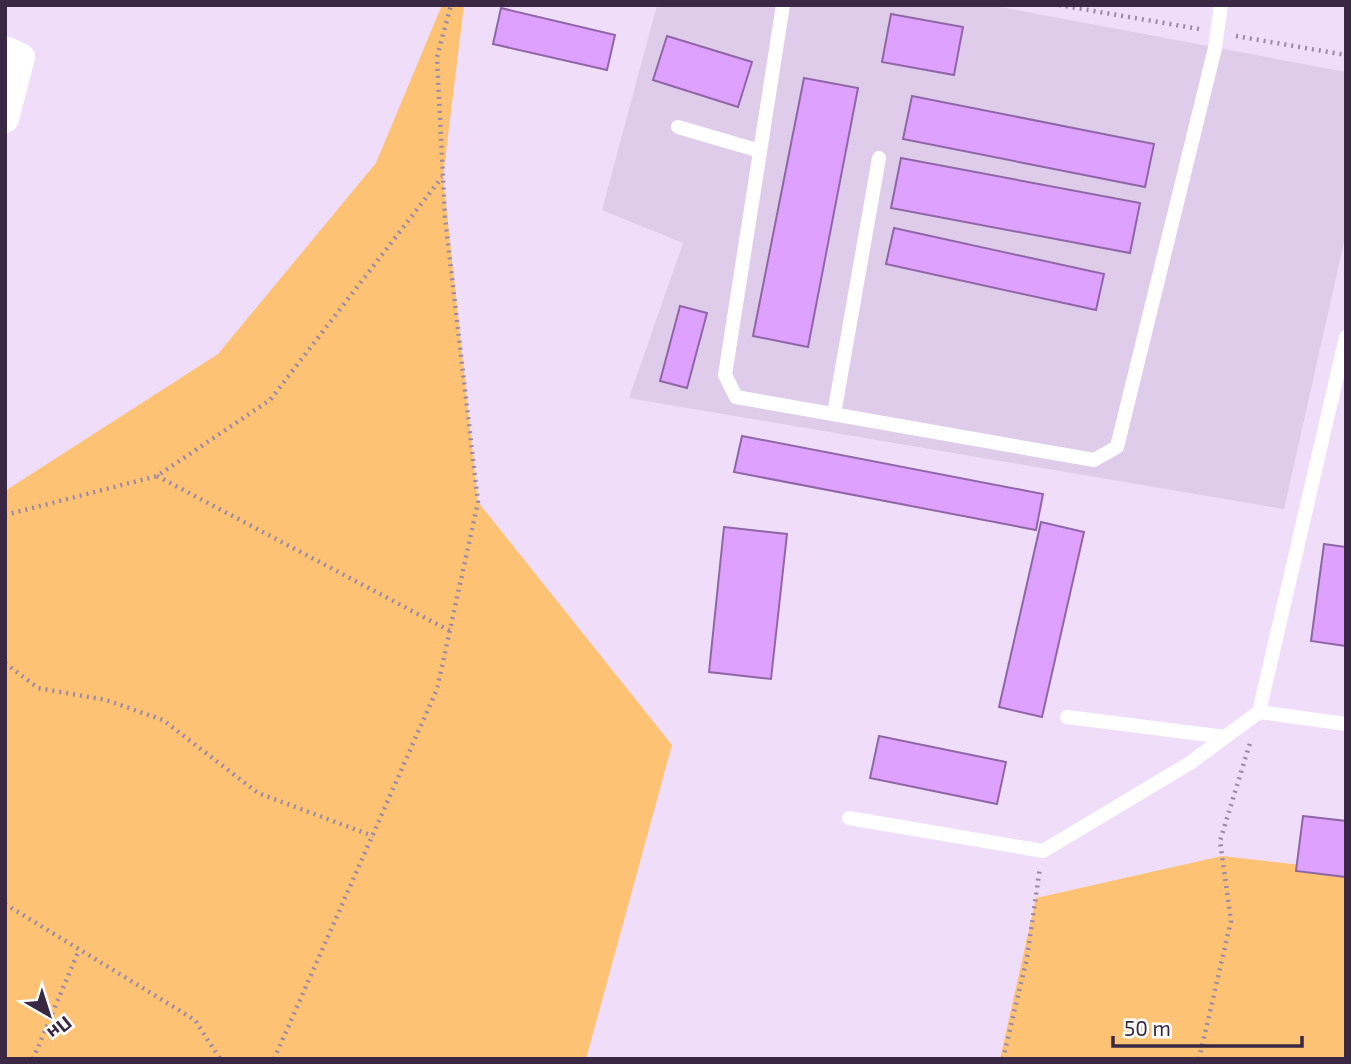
<svg xmlns="http://www.w3.org/2000/svg" width="1351" height="1064" viewBox="0 0 1351 1064" font-family="'Exo 2',sans-serif">
<style>
.built{fill:#deccea}
.green{fill:#fdc274}
.building{fill:#dea2fe;stroke:#9066a7;stroke-width:2}
.lines{fill:none;stroke-linecap:round;stroke-linejoin:round}
.path{stroke:#9b89a6;stroke-width:4.5;stroke-dasharray:2 5;stroke-linecap:butt}
.service{stroke:#fff;stroke-width:14}
.minor{stroke:#fff;stroke-width:28}
</style>
<rect width="100%" height="100%" fill="#efddfa"/>
<!-- built -->
<polygon class="built" points="657,5 990,5 1346,72 1346,233 1284,509 629,398 683,243 602,210"/>
<!-- green -->
<g class="green">
<polygon points="442,5 464,5 443,177 478,502 672,745 586,1059 5,1059 5,491 218,354 376,163"/>
<polygon points="1222,856 1346,870 1346,1059 1000,1059 1036,898"/>
</g>
<!-- building -->
<g class="building">
<polygon points="501,8 615,35 607,70 493,44"/>
<polygon points="891,14 963,27 954,75 882,62"/>
<polygon points="667,36 752,62 738,107 653,80"/>
<polygon points="804,78 858,88 808,347 753,336"/>
<polygon points="912,96 1154,144 1145,187 903,139"/>
<polygon points="901,158 1140,203 1130,253 891,208"/>
<polygon points="894,228 1104,274 1096,310 886,264"/>
<polygon points="680,306 707,313 687,388 660,381"/>
<polygon points="742,436 1043,494 1036,530 734,472"/>
<polygon points="1041,522 1084,532 1042,717 999,707"/>
<polygon points="724,527 787,534 771,679 709,672"/>
<polygon points="1324,544 1346,547 1346,646 1311,641"/>
<polygon points="879,736 1006,762 997,804 870,778"/>
<polygon points="1303,816 1346,821 1346,877 1296,871"/>
</g>
<g class="lines">
<!-- path -->
<g class="path">
<polyline points="1059,5 1199,29"/>
<polyline points="1236,36 1346,55"/>
<polyline points="157,476 450,631"/>
<polyline points="5,515 157,476 270,400 442,177"/>
<polyline points="5,663 38,688 106,700 163,720 258,793 373,836"/>
<polyline points="5,904 195,1020 220,1059"/>
<polyline points="33,1059 79,950"/>
<polyline points="274,1059 437,689 478,502 445,217 437,57 451,5"/>
<polyline points="1003,1059 1027,958 1040,867"/>
<polyline points="1199,1059 1231,921 1220,841 1250,743"/>
</g>
<!-- service -->
<g class="service">
<polyline points="783,5 725,375 736,397 1094,460 1117,447 1215,48 1221,5"/>
<polyline points="678,127 760,151"/>
<polyline points="834,414 879,158"/>
<polyline points="1259,712 1346,724"/>
<polyline points="1067,717 1225,737"/>
<polyline points="849,818 1043,851 1190,763 1259,712 1346,337"/>
</g>
<!-- minor -->
<polyline class="minor" points="5,50 21,57 5,119"/>
</g>
<!-- border -->
<rect width="1351" height="1064" fill="none" stroke="#392743" stroke-width="14"/>
<!-- north arrow -->
<g transform="translate(49 1015) rotate(141)" stroke="#ffffff" stroke-width="5" paint-order="stroke">
<path d="M0-5L12 26L0 18L-12 26Z" fill="#392743"/>
<text y="-10" font-size="19" font-weight="bold" text-anchor="middle" fill="#392743">Пн</text>
</g>
<!-- scale -->
<path d="M1113 1036v10h189v-10" fill="none" stroke="#392743" stroke-width="3.5"/>
<text x="1124" y="1036" font-size="21" fill="#392743" stroke="#ffffff" stroke-width="5" paint-order="stroke">50 m</text>
</svg>
